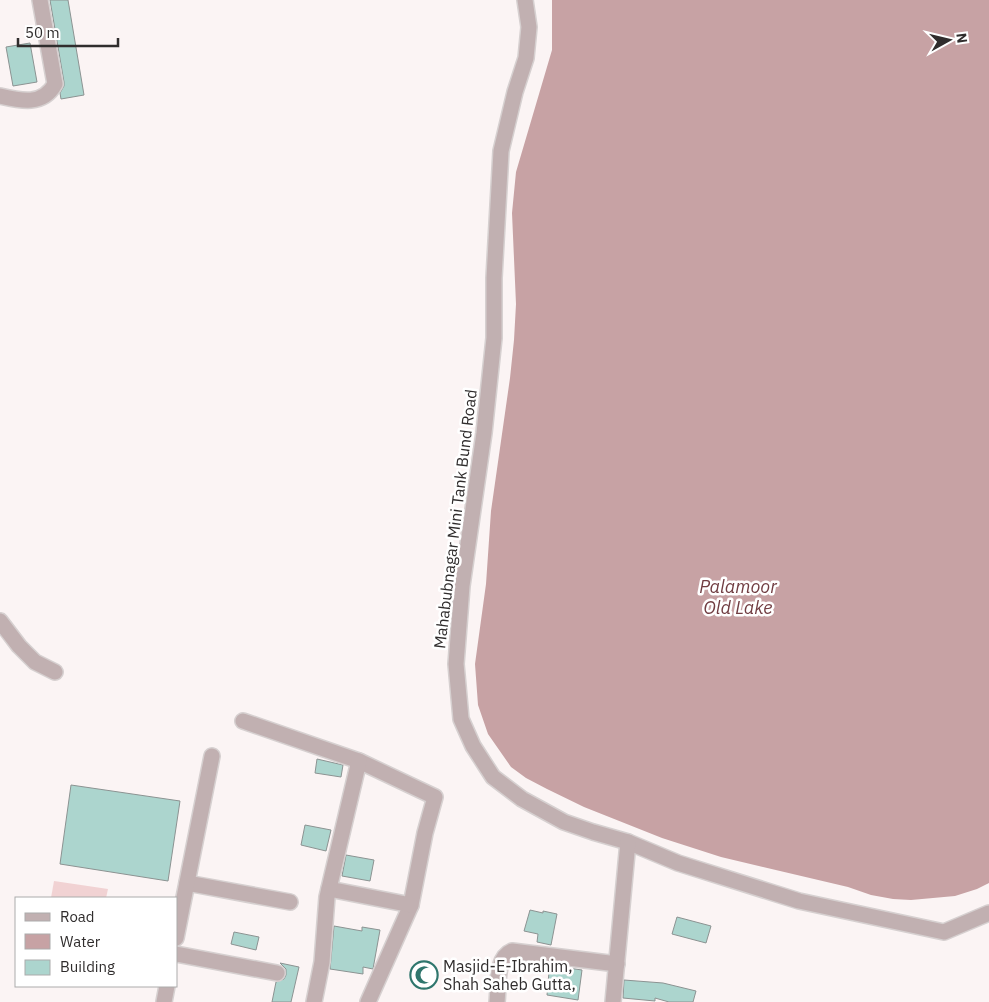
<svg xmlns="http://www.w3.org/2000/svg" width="989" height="1002" viewBox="0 0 989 1002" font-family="'IBM Plex Sans',sans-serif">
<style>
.green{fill:#f1d2d3}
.water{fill:#c7a2a4}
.building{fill:#acd5ce;stroke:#8c9392}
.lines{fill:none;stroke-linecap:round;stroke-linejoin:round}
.minor-casing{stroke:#d6d0d0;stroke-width:18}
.minor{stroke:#c1b0b1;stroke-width:15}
.labels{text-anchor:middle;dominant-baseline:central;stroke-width:5;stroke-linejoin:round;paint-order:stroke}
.street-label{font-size:16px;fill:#302d2d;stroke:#fff}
.poi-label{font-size:16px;fill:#302d2d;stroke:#fff;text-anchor:start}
.water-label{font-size:18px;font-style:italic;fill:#713d42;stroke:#fff}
</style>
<rect width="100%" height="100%" fill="#fbf4f4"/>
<!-- green -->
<polygon class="green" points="54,881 108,889 106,898 51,898"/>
<!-- water -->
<polygon class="water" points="552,0 989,0 989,883 977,889 955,896 911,900 893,899 871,895 848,887 721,857 662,838 584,807 547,789 526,778 511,767 488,734 478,705 475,664 486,584 491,511 510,378 514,340 516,304 512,213 516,172 552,50"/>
<!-- building -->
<g class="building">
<polygon points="50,0 68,0 84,95 61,99 60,93 64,86 64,82"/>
<polygon points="30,43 37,82 13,86 6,47"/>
<polygon points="317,759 343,765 341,777 315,773"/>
<polygon points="71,785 180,801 168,881 60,864"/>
<polygon points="305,825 331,830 326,851 301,845"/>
<polygon points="346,855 374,860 370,881 342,876"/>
<polygon points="530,910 543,913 543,911 557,914 551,945 537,942 538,934 524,931"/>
<polygon points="677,917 711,926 706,943 672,934"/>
<polygon points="334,926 362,931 362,927 380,930 373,969 363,967 363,974 330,969"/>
<polygon points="234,932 259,937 256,950 231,944"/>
<polygon points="280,963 299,967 291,1002 272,1002 276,982 284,979 286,975 286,969"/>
<polygon points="568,968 582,970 578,1000 547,995 549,972 567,974"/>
<polygon points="624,980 663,983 696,991 693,1002 669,1002 655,998 655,1001 623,998"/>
</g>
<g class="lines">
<!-- minor casing -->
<g class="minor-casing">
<g id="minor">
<polyline points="525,0 529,27 526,58 515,92 501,151 494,278 494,338 484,433 462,586 456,664 461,719 473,746 493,777 522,799 564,822 593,832 628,842 678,863 799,901 944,932 989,913"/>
<path d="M0,96C21,101 43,106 55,84L40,0"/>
<polyline points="0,621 19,646 35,662 55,672"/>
<polyline points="243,721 359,761 435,797 425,833 411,905 368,1002"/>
<polyline points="187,883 290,902"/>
<polyline points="329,889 411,905"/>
<polyline points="176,938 212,756"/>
<polyline points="176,954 277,973"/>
<polyline points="164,1002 167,986"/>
<polyline points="314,1002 322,962 327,897 359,761"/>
<path d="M497,1002C499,986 495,958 512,951L617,964"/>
<polyline points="613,1002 628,842"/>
</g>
</g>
<!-- minor -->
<use href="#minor" class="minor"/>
</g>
<!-- icons -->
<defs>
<g id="mosque-ring" transform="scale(1.4375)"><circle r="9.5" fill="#fff" stroke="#2f766d" stroke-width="1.5"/><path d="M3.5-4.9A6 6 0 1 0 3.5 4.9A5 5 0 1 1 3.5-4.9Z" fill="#2f766d"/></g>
</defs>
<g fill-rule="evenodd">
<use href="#mosque-ring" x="424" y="975"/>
</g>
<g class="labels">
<!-- street labels -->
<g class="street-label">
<text transform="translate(455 519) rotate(-83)">Mahabubnagar Mini Tank Bund Road</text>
</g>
<!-- poi labels -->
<g class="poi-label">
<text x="443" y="966">Masjid-E-Ibrahim,<tspan x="443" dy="18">Shah Saheb Gutta,</tspan></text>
</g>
<!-- water labels -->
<g class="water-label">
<text x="738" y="586">Palamoor<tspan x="738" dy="21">Old Lake</tspan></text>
</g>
</g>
<!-- legend -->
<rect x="15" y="897" width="162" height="90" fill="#ffffff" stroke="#acabab"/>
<rect x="25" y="913" width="25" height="8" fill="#c1b0b1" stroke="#acabab"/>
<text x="60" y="922" font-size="15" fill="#302d2d">Road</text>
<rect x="25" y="934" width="25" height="15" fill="#c7a2a4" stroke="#acabab"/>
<text x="60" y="947" font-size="15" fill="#302d2d">Water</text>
<rect x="25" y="960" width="25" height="15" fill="#acd5ce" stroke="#acabab"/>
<text x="60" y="972" font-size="15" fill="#302d2d">Building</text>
<!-- north arrow -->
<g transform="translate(949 40) rotate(82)" stroke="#ffffff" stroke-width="4" paint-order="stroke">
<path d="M0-4L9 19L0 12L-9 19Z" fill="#302d2d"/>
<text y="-8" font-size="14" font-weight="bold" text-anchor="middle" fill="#302d2d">N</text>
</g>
<!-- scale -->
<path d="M18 38v8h100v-8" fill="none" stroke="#302d2d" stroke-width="2.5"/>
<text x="25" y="38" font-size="15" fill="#302d2d" stroke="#ffffff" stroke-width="4" paint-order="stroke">50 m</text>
</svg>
